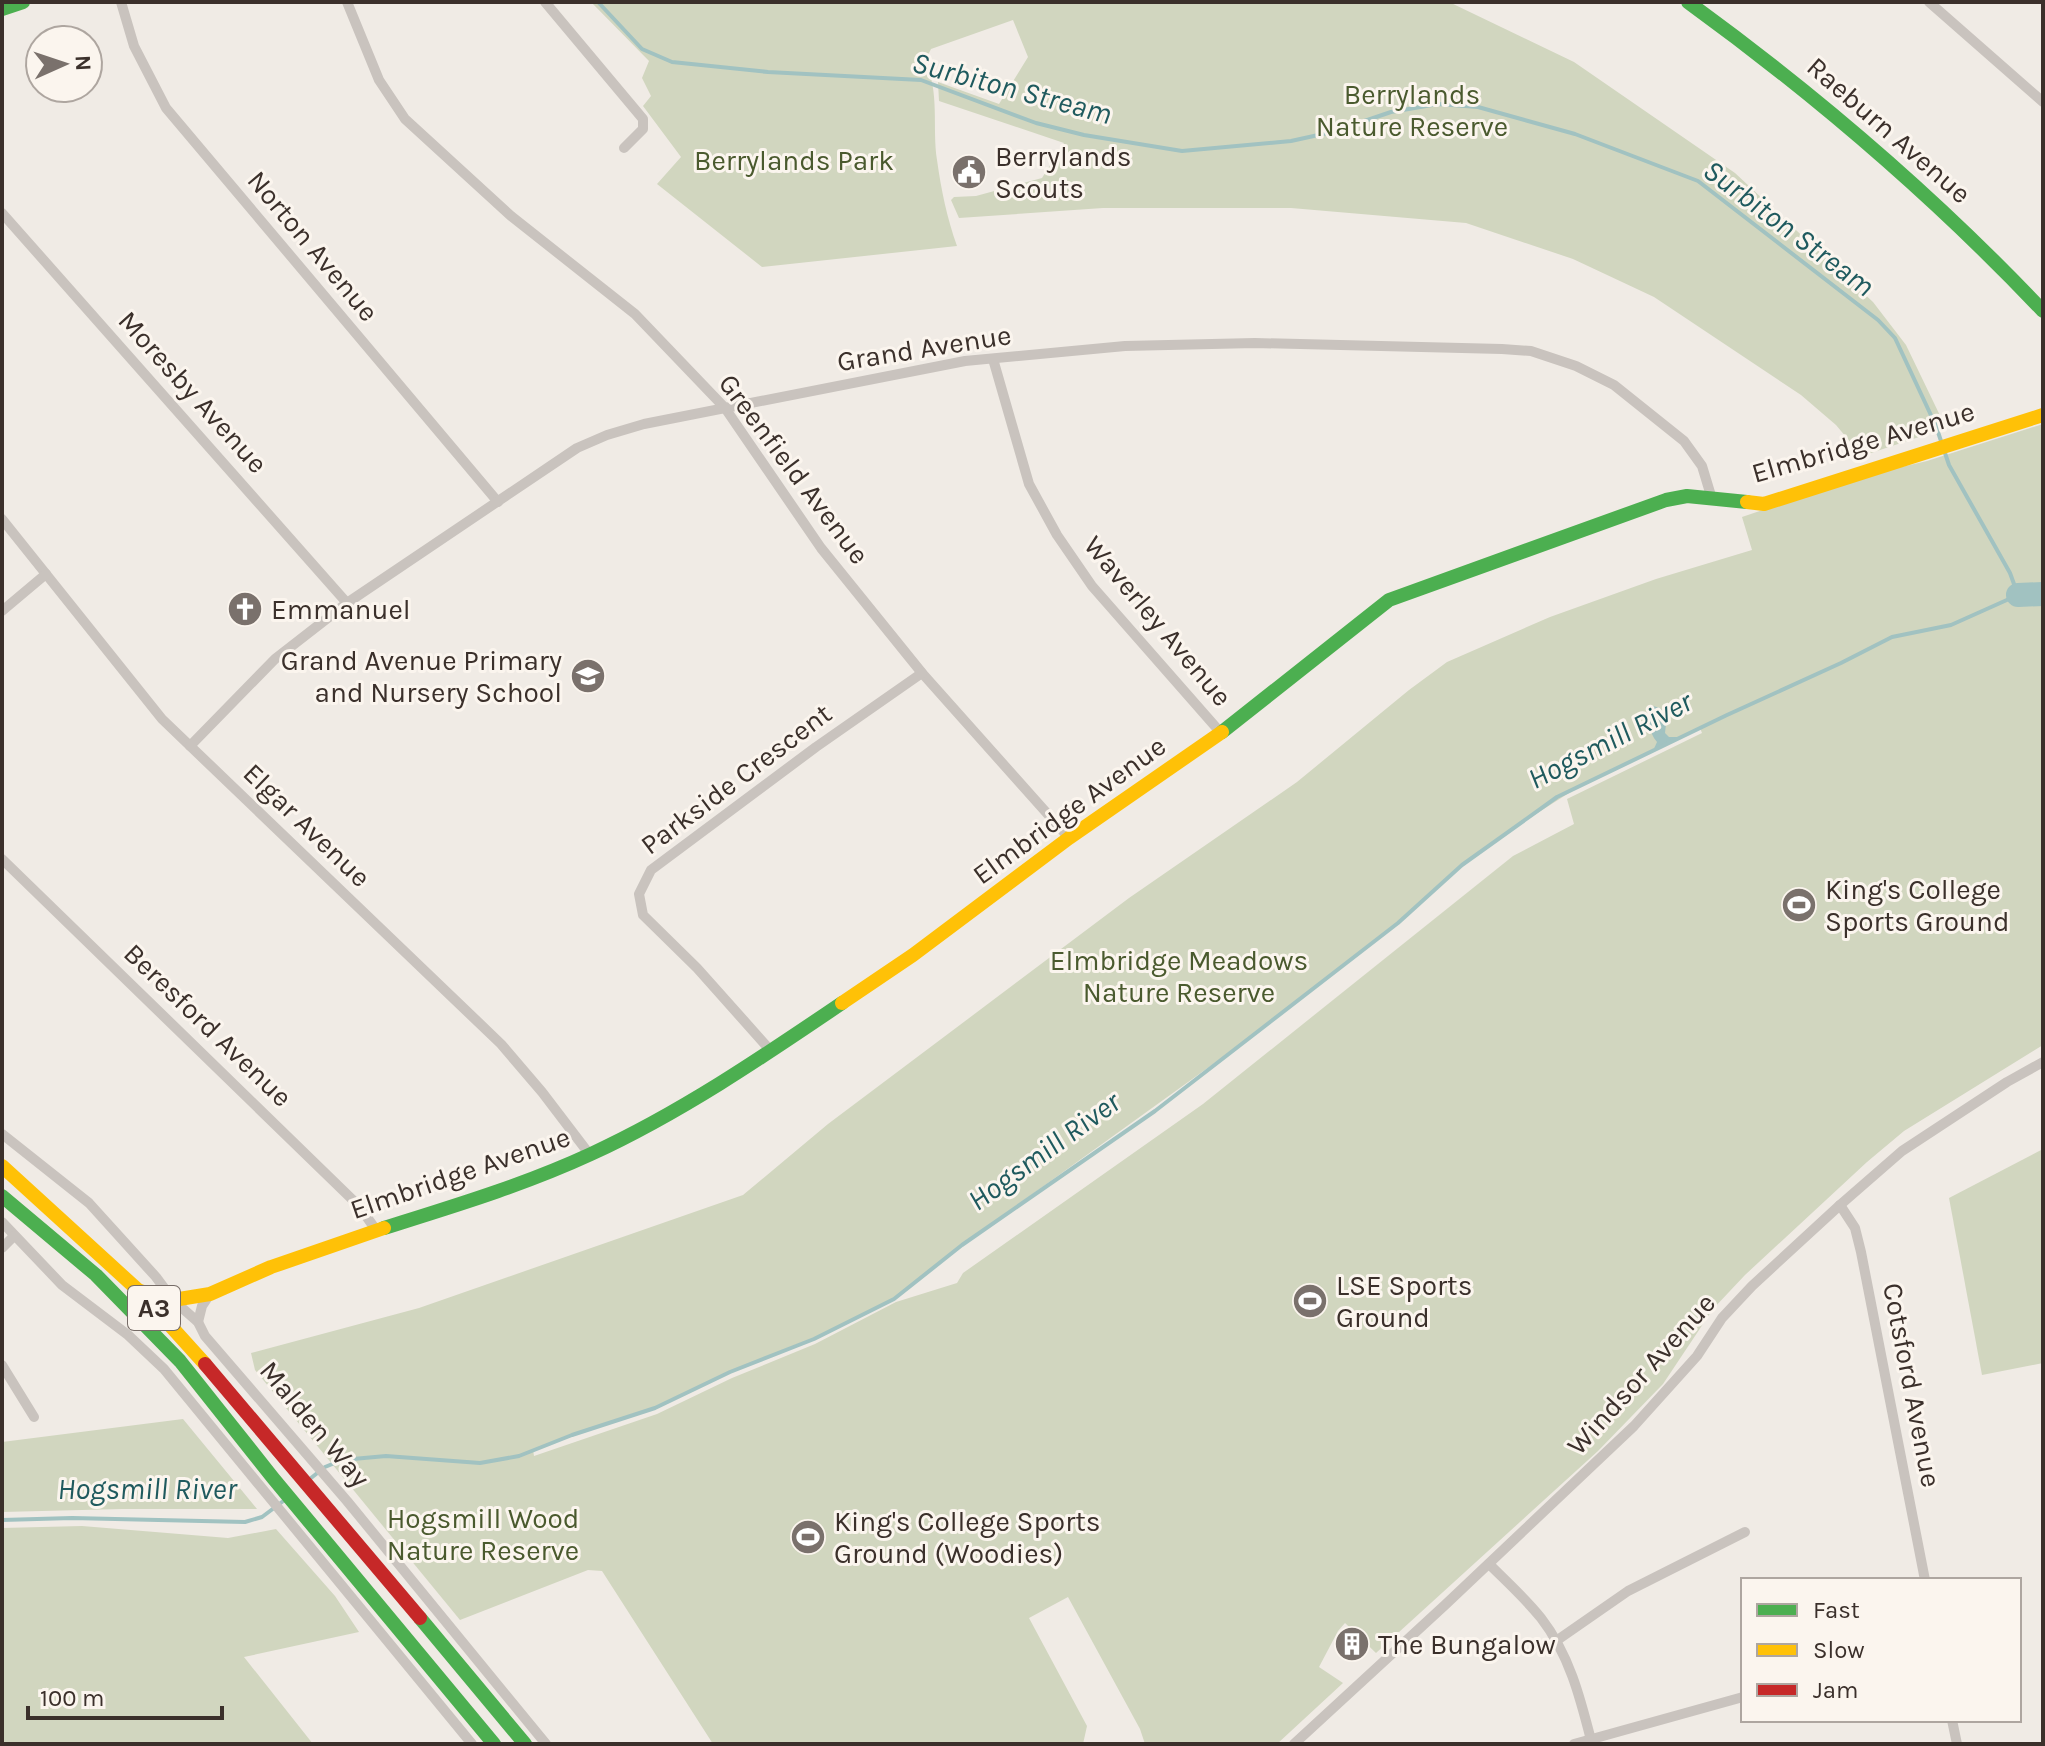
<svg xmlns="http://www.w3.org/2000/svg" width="2045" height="1746" viewBox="0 0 2045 1746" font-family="Karla,sans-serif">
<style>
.green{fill:#d1d6bf;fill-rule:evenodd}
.water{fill:#a1c2c1}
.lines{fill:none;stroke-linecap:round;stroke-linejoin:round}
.stream{stroke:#a1c2c1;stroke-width:4}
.river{stroke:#a1c2c1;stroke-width:24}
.street{stroke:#c9c3be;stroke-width:10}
.fast{stroke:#4caf50;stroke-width:14}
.slow{stroke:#ffc107;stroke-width:14}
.jam{stroke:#c62828;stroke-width:14}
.labels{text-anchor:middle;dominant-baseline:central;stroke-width:6;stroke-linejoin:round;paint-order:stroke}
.shield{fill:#fbf5ee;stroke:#756b66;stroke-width:2}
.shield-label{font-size:26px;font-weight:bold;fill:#3b302b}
.park-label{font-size:28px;fill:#4a5a2e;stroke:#fbf5ee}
.street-label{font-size:28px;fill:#3b302b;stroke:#fbf5ee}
.poi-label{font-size:28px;fill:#3b302b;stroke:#fbf5ee;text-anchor:start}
.water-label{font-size:30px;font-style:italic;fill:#1f5a5e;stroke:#fbf5ee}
</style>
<rect width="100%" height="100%" fill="#f0ebe5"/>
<!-- green -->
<g class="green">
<path d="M591,2H1449L1574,62L1735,173L1873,302L1906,345L1946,428L1862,456L1836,425L1801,395L1654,297L1573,259L1466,223L1291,208H1103L959,218L951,200L954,197L976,196L1042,178L1064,143L939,101L938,82L999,104L1028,57L1013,20L931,49L925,61C940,92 932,127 937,160C941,189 947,218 957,246L762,267L657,184L681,157L643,106L651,96L642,78L649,61Z"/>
<path d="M2043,424V1045L1904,1131L1867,1162L1745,1275L1713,1309L1663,1384L1598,1451L1376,1653L1345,1623L1338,1631L1319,1667L1343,1683L1277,1744H1145L1140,1729L1068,1597L1029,1618L1087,1726L1083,1744H713L602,1571L588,1570L460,1620L255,1370L251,1353L419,1308L743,1195L828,1124L1129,898L1297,782L1409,690L1447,662L1550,617L1656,579L1752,550L1742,517L1863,476L1927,461ZM1700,728L1702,733L1567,799L1574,824L1513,856L1203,1104L963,1273L957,1283L896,1302L815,1344L732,1378L657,1414L534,1456L533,1450L655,1408L730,1372L810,1341L894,1299L962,1245L1270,1023L1398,923L1462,865L1512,829L1580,786Z"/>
<polygon points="2043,1149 2043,1363 1982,1375 1949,1198"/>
<polygon points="183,1419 257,1509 122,1509 2,1512 2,1442"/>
<polygon points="82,1526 228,1538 276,1529 335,1596 359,1632 244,1657 313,1744 2,1744 2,1528"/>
</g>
<!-- water -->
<path class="water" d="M1653,706L1660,708L1667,715L1665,733L1669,737H1681L1653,751L1657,742C1648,732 1648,718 1653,706Z"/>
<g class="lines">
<!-- stream -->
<g class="stream">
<polyline points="311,1478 325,1467 342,1460 386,1456 480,1463 519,1456 572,1435 655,1408 730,1372 814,1339 894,1299 962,1245 1155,1111 1398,923 1462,865 1557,797 1727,715 1841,663 1892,637 1951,625 2018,595 2010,573 1949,465 1936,426 1895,338 1878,320 1698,181 1575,134 1478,107 1438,104 1391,112 1332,132 1291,141 1182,151 1084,135 1036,123 921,80 768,72 672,62 642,49 598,2"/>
<polyline points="2,1520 72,1518 245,1522 262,1517 286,1499"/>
</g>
<!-- river -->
<polyline class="river" points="2018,595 2043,594"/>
<!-- street -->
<g class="street">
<polyline points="121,2 134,46 166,108 498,502"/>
<polyline points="347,2 379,80 405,119 511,216 635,314 725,408 821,548 922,673 1069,838"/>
<polyline points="545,2 643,119 643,129 624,148"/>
<polyline points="1929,2 2043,102"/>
<polyline points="2,213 347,603"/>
<polyline points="993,359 1029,484 1057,535 1092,586 1221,733"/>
<polyline points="2,519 162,719 501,1044 542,1092 590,1155"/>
<polyline points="2,611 46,574"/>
<polyline points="190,746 275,659 347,603 577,448 607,435 644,424 965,361 1125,346 1255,343 1502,349 1531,351 1576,366 1614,385 1684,441 1702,466 1712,499"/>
<polyline points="2,859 359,1206 376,1230"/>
<polyline points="771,1051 697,968 643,915 639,894 651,870 816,747 922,673"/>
<polyline points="2,1134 89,1203 156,1277 173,1300 198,1322 205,1336 347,1501 546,1744"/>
<polyline points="1840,1205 1855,1228 1861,1252 1925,1580"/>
<polyline points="2,1222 62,1285 128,1335 164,1369 472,1744"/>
<polyline points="2,1248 14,1236"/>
<polyline points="198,1322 202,1306 210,1294"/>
<polyline points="2,1365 34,1417"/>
<path d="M1489,1564C1506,1581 1526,1599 1541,1618C1569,1654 1580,1697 1591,1740"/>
<polyline points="1556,1641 1628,1591 1745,1532"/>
<polyline points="1952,1720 1957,1744"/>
<polyline points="1294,1744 1445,1605 1634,1426 1697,1356 1722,1318 1752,1286 1840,1205 1902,1151 2007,1082 2043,1062"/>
<polyline points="1574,1744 1743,1697"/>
</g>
<!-- fast -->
<g class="fast">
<path d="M1688,2C1816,95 1934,196 2043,311"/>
<polyline points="2,9 23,2"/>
<polyline points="1222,732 1389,600 1666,500 1687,496 1747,502"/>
<polyline points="2,1196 96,1275 180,1361 273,1478 494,1744"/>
<path d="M384,1228C454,1206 524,1185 591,1154C680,1113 761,1058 842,1003"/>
<polyline points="420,1618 525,1744"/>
</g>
<!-- slow -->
<g class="slow">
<polyline points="1747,502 1764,504 2043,415"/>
<polyline points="842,1003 913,955 1069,838 1222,732"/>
<polyline points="2,1166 139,1291 205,1364"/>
<polyline points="140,1291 173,1300 210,1294 271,1267 384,1228"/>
</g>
<!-- jam -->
<polyline class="jam" points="205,1364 420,1618"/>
</g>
<!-- icons -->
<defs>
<g id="civic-disc" transform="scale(1.8)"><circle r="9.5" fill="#7a716c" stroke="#fbf5ee"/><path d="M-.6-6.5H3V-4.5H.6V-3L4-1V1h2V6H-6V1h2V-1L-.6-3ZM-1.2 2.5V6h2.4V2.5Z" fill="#fff"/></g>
<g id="church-disc" transform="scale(1.8)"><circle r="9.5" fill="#7a716c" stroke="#fbf5ee"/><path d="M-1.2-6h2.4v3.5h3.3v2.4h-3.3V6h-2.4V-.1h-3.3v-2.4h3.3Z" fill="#fff"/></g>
<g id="school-disc" transform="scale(1.8)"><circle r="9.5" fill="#7a716c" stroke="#fbf5ee"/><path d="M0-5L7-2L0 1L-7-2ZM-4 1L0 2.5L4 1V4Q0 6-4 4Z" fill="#fff"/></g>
<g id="stadium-disc" transform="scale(1.8)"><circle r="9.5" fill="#7a716c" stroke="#fbf5ee"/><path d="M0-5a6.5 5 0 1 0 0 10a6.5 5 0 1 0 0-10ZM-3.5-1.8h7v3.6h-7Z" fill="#fff"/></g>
<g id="building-disc" transform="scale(1.8)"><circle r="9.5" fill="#7a716c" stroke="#fbf5ee"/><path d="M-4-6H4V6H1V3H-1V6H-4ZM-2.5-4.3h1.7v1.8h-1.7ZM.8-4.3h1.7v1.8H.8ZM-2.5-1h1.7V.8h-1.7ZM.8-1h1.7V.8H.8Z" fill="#fff"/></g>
</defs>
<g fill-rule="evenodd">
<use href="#civic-disc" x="969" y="172"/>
<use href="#church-disc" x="245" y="609"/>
<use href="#school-disc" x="588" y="676"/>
<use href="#stadium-disc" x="1799" y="905"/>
<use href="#stadium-disc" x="1310" y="1301"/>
<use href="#stadium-disc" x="808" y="1537"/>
<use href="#building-disc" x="1352" y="1644"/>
</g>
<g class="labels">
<!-- shield labels -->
<rect class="shield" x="128" y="1286" width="52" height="44" rx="6"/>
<g class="shield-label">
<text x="154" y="1308">A3</text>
</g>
<!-- park labels -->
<g class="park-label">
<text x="1412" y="94">Berrylands<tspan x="1412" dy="32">Nature Reserve</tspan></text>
<text x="794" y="160">Berrylands Park</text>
<text x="1179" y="960">Elmbridge Meadows<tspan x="1179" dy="32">Nature Reserve</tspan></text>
<text x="483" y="1518">Hogsmill Wood<tspan x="483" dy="32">Nature Reserve</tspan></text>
</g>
<!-- street labels -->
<g class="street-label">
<text transform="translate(1889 130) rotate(41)">Raeburn Avenue</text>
<text transform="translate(313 246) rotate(50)">Norton Avenue</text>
<text transform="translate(924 348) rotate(-9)">Grand Avenue</text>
<text transform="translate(193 392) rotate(48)">Moresby Avenue</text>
<text transform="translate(1863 442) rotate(-16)">Elmbridge Avenue</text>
<text transform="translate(794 469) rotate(53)">Greenfield Avenue</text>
<text transform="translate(1158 621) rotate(50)">Waverley Avenue</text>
<text transform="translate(736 779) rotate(-37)">Parkside Crescent</text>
<text transform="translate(1069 810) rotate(-36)">Elmbridge Avenue</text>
<text transform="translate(307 825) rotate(44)">Elgar Avenue</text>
<text transform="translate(208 1025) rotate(44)">Beresford Avenue</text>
<text transform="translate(460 1173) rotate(-19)">Elmbridge Avenue</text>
<text transform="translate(1641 1374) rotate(-48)">Windsor Avenue</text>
<text transform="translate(1912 1385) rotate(79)">Cotsford Avenue</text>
<text transform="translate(315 1424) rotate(50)">Malden Way</text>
</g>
<!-- poi labels -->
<g class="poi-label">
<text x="995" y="156">Berrylands<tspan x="995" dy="32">Scouts</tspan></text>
<text x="271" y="609">Emmanuel</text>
<text x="562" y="660" text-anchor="end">Grand Avenue Primary<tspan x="562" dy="32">and Nursery School</tspan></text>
<text x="1825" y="889">King's College<tspan x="1825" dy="32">Sports Ground</tspan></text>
<text x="1336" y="1285">LSE Sports<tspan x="1336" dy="32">Ground</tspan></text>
<text x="834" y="1521">King's College Sports<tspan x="834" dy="32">Ground (Woodies)</tspan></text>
<text x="1378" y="1644">The Bungalow</text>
</g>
<!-- water labels -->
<g class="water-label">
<text transform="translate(1012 88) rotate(15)">Surbiton Stream</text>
<text transform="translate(1789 228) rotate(37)">Surbiton Stream</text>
<text transform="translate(1610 740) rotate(-27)">Hogsmill River</text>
<text transform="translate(1044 1151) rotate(-36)">Hogsmill River</text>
<text x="147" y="1489">Hogsmill River</text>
</g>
</g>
<!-- border -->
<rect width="2045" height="1746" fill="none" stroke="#3b302b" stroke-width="8"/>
<!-- legend -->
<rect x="1741" y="1578" width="280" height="144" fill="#fbf5ee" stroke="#aea6a0" stroke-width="2"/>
<rect x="1757" y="1604" width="40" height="12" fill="#4caf50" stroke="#aea6a0" stroke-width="2"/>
<text x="1813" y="1618" font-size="24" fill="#3b302b">Fast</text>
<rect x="1757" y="1644" width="40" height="12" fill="#ffc107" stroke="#aea6a0" stroke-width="2"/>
<text x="1813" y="1658" font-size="24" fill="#3b302b">Slow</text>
<rect x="1757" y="1684" width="40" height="12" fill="#c62828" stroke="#aea6a0" stroke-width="2"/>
<text x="1813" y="1698" font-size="24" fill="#3b302b">Jam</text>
<!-- north arrow -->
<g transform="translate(64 64) rotate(87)"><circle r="38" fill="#fbf5ee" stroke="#aea6a0" stroke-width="2"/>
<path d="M0-6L14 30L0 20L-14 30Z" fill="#7a716c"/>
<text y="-12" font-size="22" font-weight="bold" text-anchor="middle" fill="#3b302b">N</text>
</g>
<!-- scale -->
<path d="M28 1706v12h194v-12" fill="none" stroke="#3b302b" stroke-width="4"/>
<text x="40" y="1706" font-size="24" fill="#3b302b" stroke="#fbf5ee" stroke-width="6" paint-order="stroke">100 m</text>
</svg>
